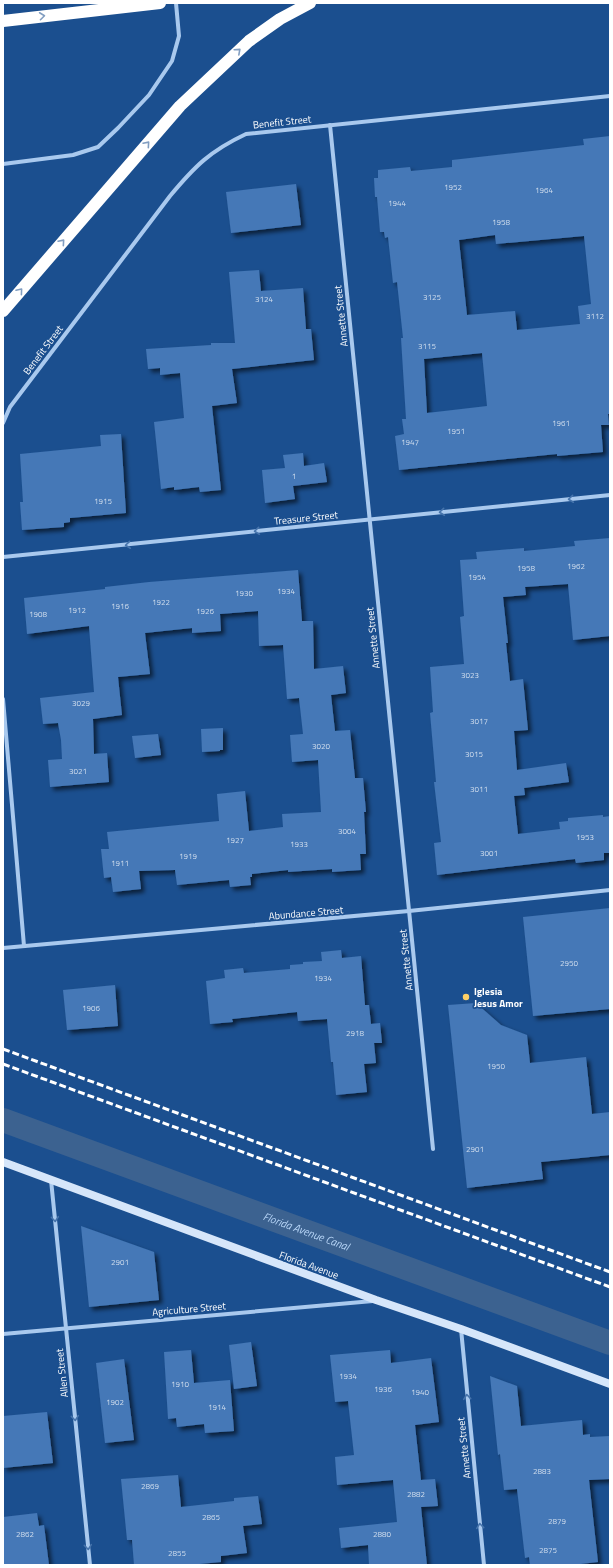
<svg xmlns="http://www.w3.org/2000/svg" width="613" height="1568" viewBox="0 0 613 1568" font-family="'Titillium Web',sans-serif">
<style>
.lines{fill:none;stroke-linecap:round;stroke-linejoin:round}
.canal{stroke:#3c6290;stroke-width:24}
.building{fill:#4478b7;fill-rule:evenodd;filter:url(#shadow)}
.street{stroke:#a9c9ee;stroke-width:4}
.secondary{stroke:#d6e6fa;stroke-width:8}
.highway{stroke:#fff;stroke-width:12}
.rail{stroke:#fff;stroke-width:3;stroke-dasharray:7 3;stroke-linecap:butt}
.oneway{stroke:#829ec1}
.oneway2{stroke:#4674ac}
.poi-dot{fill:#ffd166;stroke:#1b4f8f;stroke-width:1.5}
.labels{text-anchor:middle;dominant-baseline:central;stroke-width:3.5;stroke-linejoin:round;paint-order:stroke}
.number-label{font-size:8px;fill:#d0dded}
.street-label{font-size:10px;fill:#fff;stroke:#1b4f8f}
.poi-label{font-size:10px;font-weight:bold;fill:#fff;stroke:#1b4f8f;text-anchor:start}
.water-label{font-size:11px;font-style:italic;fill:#b5d3f5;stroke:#1b4f8f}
</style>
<defs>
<filter id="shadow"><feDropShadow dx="3.5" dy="3.5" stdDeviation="2" flood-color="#0009"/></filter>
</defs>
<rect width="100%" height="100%" fill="#1b4f8f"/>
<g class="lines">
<!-- canal -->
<path class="canal" id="s1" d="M3,1120L610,1343"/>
</g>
<!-- building -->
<g class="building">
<path d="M610,136V414H608L609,425H601L603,452L557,456V454L399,470L395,436L404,434L402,419H406L401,338H403L397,282L393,283L388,237L385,238L384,232H380L377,197H375L374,178H378V170L410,167L411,171L452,167V160L584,145L583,139ZM495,235L496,244L584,236L591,304L578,306L580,324L517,330L515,311L467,315L459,240ZM482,353L487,406L427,413L424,359Z"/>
<polygon points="296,184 301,225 231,233 226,192"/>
<polygon points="259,270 261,291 303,288 306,329 311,329 314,360 232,369 237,403 212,406 221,490 200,492 199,487 174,490 174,487 161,489 154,422 184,418 180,373 160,375 160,368 148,369 146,349 211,345 211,343 235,343 229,272"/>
<polygon points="121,434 126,513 70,518 70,522 64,523 64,527 22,530 20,502 23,502 20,454 101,446 100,435"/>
<polygon points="303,453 304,466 324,463 327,482 293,486 295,499 265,503 262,470 285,468 283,455"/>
<polygon points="610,538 610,636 573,640 568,584 525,587 526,595 503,597 508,643 506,643 510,681 523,679 528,730 514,731 517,770 566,763 569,782 524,788 525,795 514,796 518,834 560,829 559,822 568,821 568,818 603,815 603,817 610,816 610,853 604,853 604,860 576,863 575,859 437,875 434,843 441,842 434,782 436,782 430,713 433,712 430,667 464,664 460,617 464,616 460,560 477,559 476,552 524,548 524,551 575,546 574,541"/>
<polygon points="298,570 302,621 313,621 314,669 343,666 346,693 331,695 335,731 350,730 355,778 363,778 366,812 364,812 366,854 360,854 361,870 332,872 332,869 288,872 288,870 252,874 252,877 250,877 251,885 230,887 229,880 177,885 175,870 139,871 141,889 113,892 111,877 104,878 101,849 109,849 107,832 219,821 217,794 245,791 249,831 283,827 282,814 321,812 318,760 292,762 290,735 303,734 299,698 287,699 283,645 259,646 258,611 220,614 221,631 192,633 192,628 145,633 150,674 118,677 122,715 93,719 94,754 107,753 109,782 50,787 48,760 62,759 61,740 58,723 43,724 40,698 94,692 89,626 27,634 24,598 105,589 105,587 149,582"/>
<polygon points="223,728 223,750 220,750 220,751 202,752 201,729"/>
<polygon points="158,734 161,755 135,758 132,736"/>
<polygon points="610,908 610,1009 533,1016 523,917"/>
<polygon points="341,950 342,958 361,956 365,1005 369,1005 371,1024 380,1023 382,1043 374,1043 376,1063 364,1064 367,1092 336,1095 333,1062 331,1062 327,1019 298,1021 297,1012 232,1019 233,1022 210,1024 206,981 225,978 224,970 243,968 244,973 290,969 290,965 303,964 303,962 322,961 321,952"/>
<polygon points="115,985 118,1026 67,1030 63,990"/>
<polygon points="476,1003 501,1025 527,1035 530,1063 586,1057 592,1114 610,1112 610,1155 541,1162 543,1179 467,1188 448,1005"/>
<polygon points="81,1226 154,1252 159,1300 89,1307"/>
<polygon points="251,1342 257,1386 234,1389 229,1345"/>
<polygon points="191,1350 194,1383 230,1380 234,1431 205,1433 204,1424 177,1427 176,1418 168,1419 164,1352"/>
<polygon points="390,1350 391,1363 431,1358 439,1422 415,1425 421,1480 435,1479 438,1506 421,1507 427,1565 369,1565 368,1545 341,1548 339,1528 397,1522 393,1480 337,1485 335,1457 354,1455 348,1401 335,1402 330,1355"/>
<polygon points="124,1359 134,1440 105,1443 96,1363"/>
<polygon points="490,1376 517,1386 521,1426 582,1420 583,1435 590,1434 590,1437 610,1436 610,1479 589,1480 598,1562 572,1565 530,1565 529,1557 525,1558 517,1489 504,1490 500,1454 498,1455"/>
<polygon points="47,1412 53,1463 3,1468 3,1416"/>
<polygon points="178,1475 181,1507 234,1501 234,1498 258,1496 262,1524 243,1526 247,1553 221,1556 221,1562 189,1565 134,1565 132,1540 127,1540 121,1479"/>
<polygon points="37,1513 39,1526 44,1525 49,1565 3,1565 3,1517"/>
</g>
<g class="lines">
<!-- street -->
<g class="street">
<polyline points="330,125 433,1149"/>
<polyline points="3,164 73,155 98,147 118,128 149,95 172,61 179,36 176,3"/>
<path d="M3,423L10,407L170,196C195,166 210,151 246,134L610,96"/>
<polyline points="3,557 610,495"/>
<polyline points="3,699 24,946"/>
<polyline points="3,948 409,911 610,890"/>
<polyline points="51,1180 90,1565"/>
<polyline points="461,1329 484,1565"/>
<polyline points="3,1334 373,1301"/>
</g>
<!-- secondary -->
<polyline class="secondary" points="3,1162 376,1300 461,1329 610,1384"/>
<!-- highway -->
<g class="highway">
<polyline points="3,21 160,3"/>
<polyline points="3,311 180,106 249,41 280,19 310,3"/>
</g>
<!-- rail -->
<g class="rail">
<polyline points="3,1049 610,1272"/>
<polyline points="3,1064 610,1287"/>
</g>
</g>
<!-- one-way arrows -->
<defs><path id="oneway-chevron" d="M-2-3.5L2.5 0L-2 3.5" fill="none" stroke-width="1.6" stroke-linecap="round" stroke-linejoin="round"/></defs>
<g class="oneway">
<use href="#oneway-chevron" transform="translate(42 16) rotate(-7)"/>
<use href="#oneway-chevron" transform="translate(238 51) rotate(-42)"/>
<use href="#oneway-chevron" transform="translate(147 144) rotate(-49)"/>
<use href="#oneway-chevron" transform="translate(62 242) rotate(-49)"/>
<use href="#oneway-chevron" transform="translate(20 291) rotate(-50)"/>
</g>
<g class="oneway2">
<use href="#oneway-chevron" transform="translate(571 499) rotate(174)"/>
<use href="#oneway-chevron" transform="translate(442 512) rotate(174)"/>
<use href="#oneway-chevron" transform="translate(257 531) rotate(174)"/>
<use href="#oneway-chevron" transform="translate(128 545) rotate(174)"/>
<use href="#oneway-chevron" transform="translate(55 1219) rotate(85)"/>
<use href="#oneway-chevron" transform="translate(467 1397) rotate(-96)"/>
<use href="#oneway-chevron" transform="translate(75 1418) rotate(84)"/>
<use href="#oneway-chevron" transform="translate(480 1526) rotate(-96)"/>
<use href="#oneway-chevron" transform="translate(88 1547) rotate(84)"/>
</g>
<!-- markers -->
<circle class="poi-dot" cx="466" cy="997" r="4"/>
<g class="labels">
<!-- number labels -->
<g class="number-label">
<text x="453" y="187">1952</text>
<text x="544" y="190">1964</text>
<text x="397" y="203">1944</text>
<text x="501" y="222">1958</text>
<text x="432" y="297">3125</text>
<text x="264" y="299">3124</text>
<text x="595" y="316">3112</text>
<text x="427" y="346">3115</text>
<text x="561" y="423">1961</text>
<text x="456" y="431">1951</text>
<text x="410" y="442">1947</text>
<text x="294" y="476">1</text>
<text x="103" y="501">1915</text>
<text x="576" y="566">1962</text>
<text x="526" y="568">1958</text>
<text x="477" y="577">1954</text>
<text x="286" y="591">1934</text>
<text x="244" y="593">1930</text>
<text x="161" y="602">1922</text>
<text x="120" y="606">1916</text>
<text x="77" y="610">1912</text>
<text x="205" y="611">1926</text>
<text x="38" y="614">1908</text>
<text x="470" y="675">3023</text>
<text x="81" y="703">3029</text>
<text x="479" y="721">3017</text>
<text x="321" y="746">3020</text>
<text x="474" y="754">3015</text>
<text x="78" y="771">3021</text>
<text x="479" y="789">3011</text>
<text x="347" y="831">3004</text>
<text x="585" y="837">1953</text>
<text x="235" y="840">1927</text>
<text x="299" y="844">1933</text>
<text x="489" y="853">3001</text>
<text x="188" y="856">1919</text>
<text x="120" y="863">1911</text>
<text x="569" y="963">2950</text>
<text x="323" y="978">1934</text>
<text x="91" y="1008">1906</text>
<text x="355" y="1033">2918</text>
<text x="496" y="1066">1950</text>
<text x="475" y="1149">2901</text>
<text x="120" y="1262">2901</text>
<text x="348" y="1376">1934</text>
<text x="180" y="1384">1910</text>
<text x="383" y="1389">1936</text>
<text x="420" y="1392">1940</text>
<text x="115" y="1402">1902</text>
<text x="217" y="1407">1914</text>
<text x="542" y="1471">2883</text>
<text x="150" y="1486">2869</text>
<text x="416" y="1494">2882</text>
<text x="211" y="1517">2865</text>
<text x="557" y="1521">2879</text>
<text x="25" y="1534">2862</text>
<text x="382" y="1534">2880</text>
<text x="548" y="1550">2875</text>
<text x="177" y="1553">2855</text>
</g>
<!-- street labels -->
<g class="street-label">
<text transform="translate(282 122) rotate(-6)">Benefit Street</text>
<text transform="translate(341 316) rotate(-96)">Annette Street</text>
<text transform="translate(43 350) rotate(-53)">Benefit Street</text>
<text transform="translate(306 518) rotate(-6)">Treasure Street</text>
<text transform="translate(373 638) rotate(-96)">Annette Street</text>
<text transform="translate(306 913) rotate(-5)">Abundance Street</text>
<text transform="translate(406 960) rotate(-96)">Annette Street</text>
<text transform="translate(309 1265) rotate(20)">Florida Avenue</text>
<text transform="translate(189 1309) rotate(-5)">Agriculture Street</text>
<text transform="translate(62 1373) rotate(-96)">Allen Street</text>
<text transform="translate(464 1448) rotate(-96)">Annette Street</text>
</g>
<!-- poi labels -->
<g class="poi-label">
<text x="474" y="991">Iglesia<tspan x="474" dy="12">Jesus Amor</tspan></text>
</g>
<!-- water labels -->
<g class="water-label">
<text stroke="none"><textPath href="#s1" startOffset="323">Florida Avenue Canal</textPath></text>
</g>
</g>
<!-- border -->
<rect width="613" height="1568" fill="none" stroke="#ffffff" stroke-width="8"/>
</svg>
